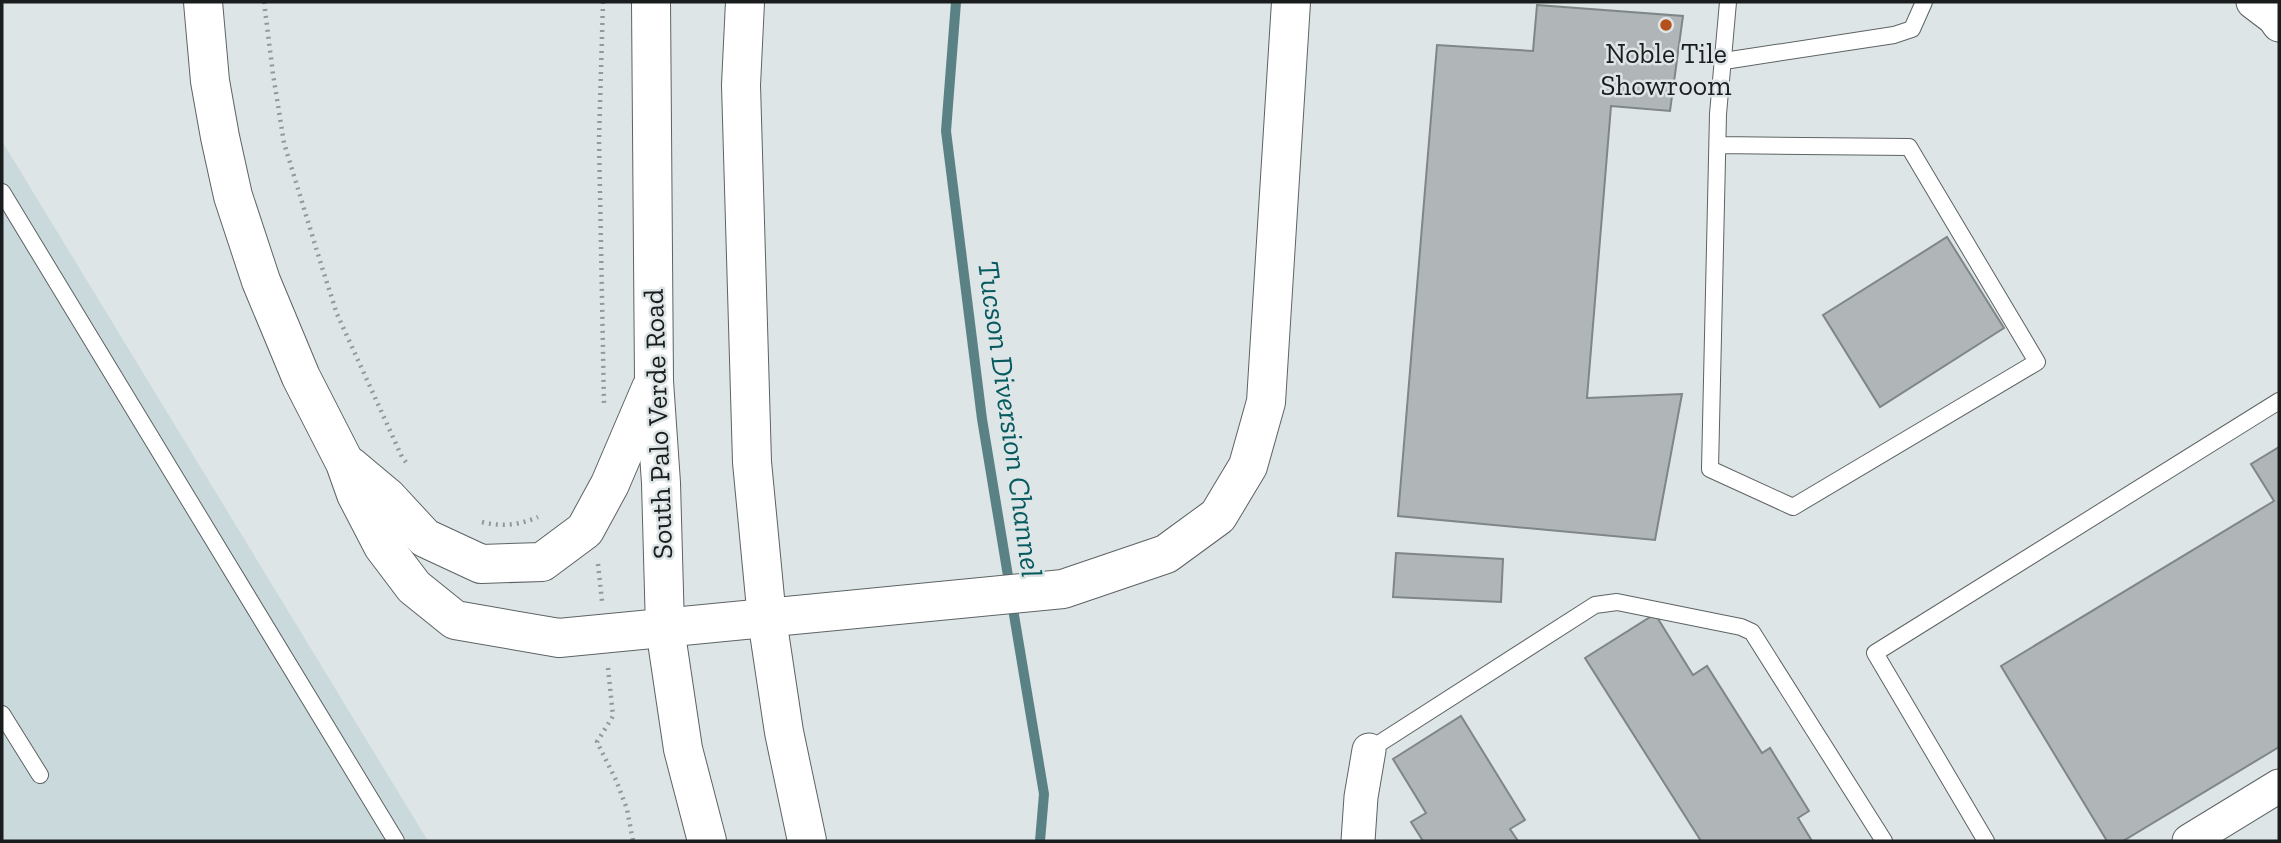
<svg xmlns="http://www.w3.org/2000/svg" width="2281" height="843" viewBox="0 0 2281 843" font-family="'Zilla Slab',serif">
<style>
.built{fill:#cadadc}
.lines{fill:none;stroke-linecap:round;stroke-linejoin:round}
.stream{stroke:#5a8285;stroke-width:10}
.building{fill:#b0b6b7;stroke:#7f8686;stroke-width:2}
.lane-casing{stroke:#5d6364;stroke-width:18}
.street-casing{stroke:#5d6364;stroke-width:35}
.secondary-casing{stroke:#5d6364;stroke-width:40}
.path{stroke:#939999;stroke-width:4.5;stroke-dasharray:2 5;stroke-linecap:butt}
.lane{stroke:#fff;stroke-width:16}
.street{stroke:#fff;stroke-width:33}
.secondary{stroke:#fff;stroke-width:38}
.poi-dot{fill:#b4501b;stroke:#dee5e6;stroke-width:2.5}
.labels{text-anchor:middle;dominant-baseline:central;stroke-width:5;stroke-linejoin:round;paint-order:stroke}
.poi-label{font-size:28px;fill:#1a1d1d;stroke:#dee5e6}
.street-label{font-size:28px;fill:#1a1d1d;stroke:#dee5e6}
.water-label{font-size:30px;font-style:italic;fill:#055a60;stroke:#dee5e6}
</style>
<rect width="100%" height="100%" fill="#dee5e6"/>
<!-- built -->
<polygon class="built" points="2,141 428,841 2,841"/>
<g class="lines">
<!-- stream -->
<g class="stream">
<polyline points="956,2 946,131 982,419 1010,588"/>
<polyline points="1012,603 1044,794 1040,841"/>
</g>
</g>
<!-- building -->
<g class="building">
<polygon points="1537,5 1683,16 1670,111 1611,106 1587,398 1682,394 1655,540 1398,516 1437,45 1533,51"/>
<polygon points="1947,237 2004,328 1880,407 1823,315"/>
<polygon points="2279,447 2279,747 2123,841 2107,841 2001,666 2274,501 2251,464"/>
<polygon points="1396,553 1503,559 1501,602 1393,597"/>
<polygon points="1655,614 1693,675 1707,666 1762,753 1770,748 1809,811 1798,818 1812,841 1701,841 1585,658"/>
<polygon points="1461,716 1525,820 1510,829 1518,841 1423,841 1411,822 1426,813 1393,759"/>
</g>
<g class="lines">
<!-- lane casing -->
<g class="lane-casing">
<g id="lane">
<polyline points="1724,61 1894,35 1912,29 1924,2"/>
<polyline points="1718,145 1909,147 2037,362 1793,507 1710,469 1718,114 1728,2"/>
<polyline points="2,192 396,841"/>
<polyline points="2,714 40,775"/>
<polyline points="1369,750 1595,605 1617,602 1741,627 1752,632 1884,841"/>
<polyline points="1986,841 1875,653 2279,401"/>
</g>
</g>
<!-- street casing -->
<g class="street-casing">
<g id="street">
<polyline points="2253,2 2274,18 2279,25"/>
<polyline points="1358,841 1361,797 1369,750"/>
<polyline points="2189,841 2279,786"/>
</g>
</g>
<!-- secondary casing -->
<g class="secondary-casing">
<g id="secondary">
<polyline points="203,2 210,81 220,137 233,196 261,281 301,377 345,463 356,494 383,546 414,587 455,620 559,638 1063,589 1166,554 1218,516 1248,466 1266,402 1291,2"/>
<polyline points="651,2 654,381 661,483 665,628 683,749 707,841"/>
<polyline points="745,2 741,85 752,462 767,619 784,732 807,841"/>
<polyline points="350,466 387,497 425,538 481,564 542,562 585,530 610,484 651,388"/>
</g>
</g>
<!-- path -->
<g class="path">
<polyline points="264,2 273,74 284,143 320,261 337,314 402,457 409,466"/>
<polyline points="603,2 599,139 604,403"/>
<path d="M482,522C501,527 520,525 538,517"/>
<polyline points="598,564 602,601"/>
<polyline points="608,668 613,716 597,742 616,780 627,809 633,841"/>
</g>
<!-- lane -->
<use href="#lane" class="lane"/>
<!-- street -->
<use href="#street" class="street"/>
<!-- secondary -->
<use href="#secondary" class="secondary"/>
</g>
<!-- markers -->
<circle class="poi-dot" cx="1666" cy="25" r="7"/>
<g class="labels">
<!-- poi labels -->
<g class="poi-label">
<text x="1666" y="53">Noble Tile<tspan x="1666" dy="32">Showroom</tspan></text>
</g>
<!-- street labels -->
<g class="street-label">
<text transform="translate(658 424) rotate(-92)">South Palo Verde Road</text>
</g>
<!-- water labels -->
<g class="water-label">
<text transform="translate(1010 419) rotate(82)">Tucson Diversion Channel</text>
</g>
</g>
<!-- border -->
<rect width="2281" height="843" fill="none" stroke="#1a1d1d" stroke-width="7"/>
</svg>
